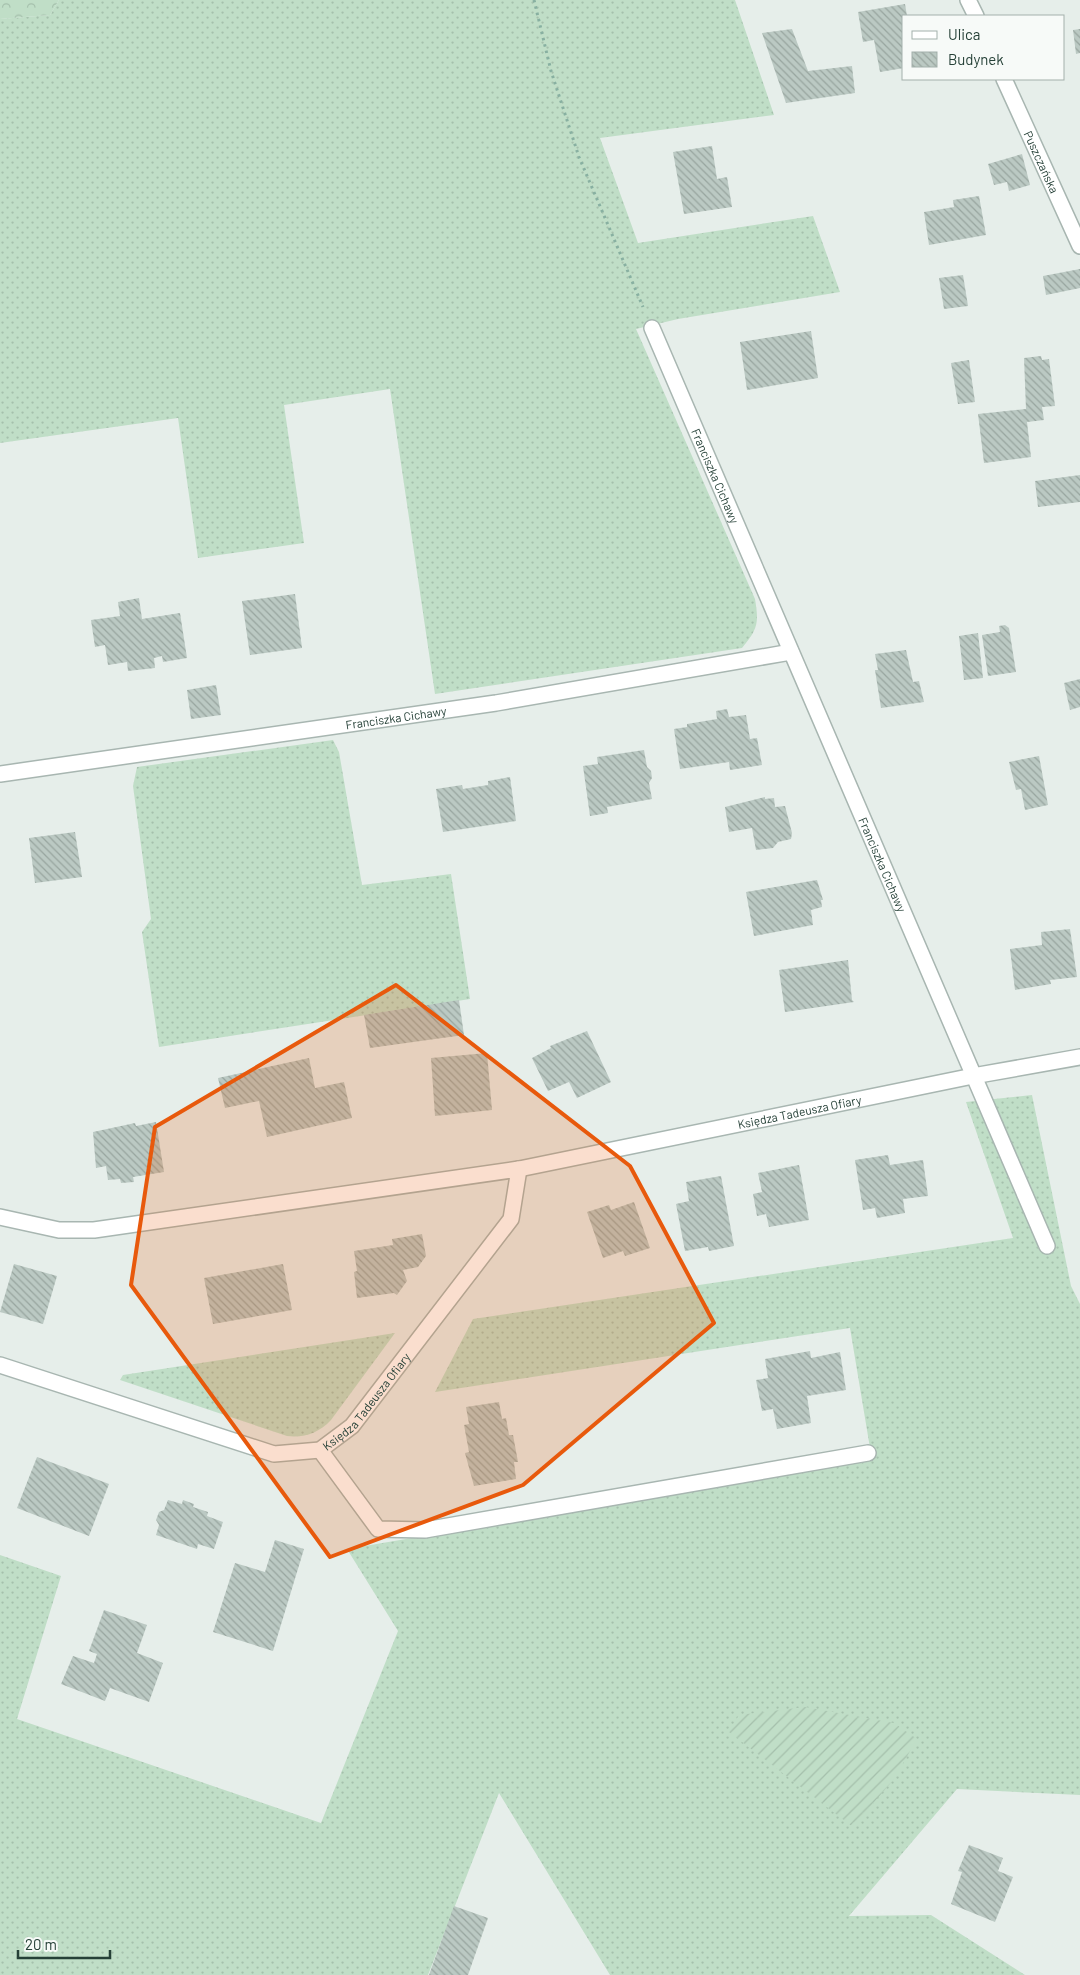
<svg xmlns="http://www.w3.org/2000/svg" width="1080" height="1975" viewBox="0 0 1080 1975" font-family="Barlow,sans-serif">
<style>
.grass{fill:url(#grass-dots)}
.forest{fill:url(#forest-crowns)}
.garden{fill:url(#garden-furrows)}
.building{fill:url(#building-back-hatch)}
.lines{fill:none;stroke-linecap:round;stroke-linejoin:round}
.minor-casing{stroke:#a8b6b1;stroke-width:18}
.path{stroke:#88b0a1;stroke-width:3;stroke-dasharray:2.5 4;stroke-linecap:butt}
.minor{stroke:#fff;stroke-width:15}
.marked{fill:#e8590c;fill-opacity:0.2;stroke:#e8590c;stroke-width:4;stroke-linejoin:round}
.labels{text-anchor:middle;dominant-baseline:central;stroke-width:4;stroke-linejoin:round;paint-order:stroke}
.street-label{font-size:12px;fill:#254037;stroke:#f7faf8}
</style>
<defs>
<pattern id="grass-dots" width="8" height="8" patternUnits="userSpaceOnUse" patternTransform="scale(1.25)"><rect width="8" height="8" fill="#c0dec7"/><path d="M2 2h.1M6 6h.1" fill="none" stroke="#a5c0ac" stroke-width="1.8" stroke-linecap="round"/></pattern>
<pattern id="forest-crowns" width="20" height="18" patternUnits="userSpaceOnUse" patternTransform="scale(1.25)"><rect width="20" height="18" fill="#c0dec7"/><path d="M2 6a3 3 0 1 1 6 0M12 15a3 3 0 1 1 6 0" fill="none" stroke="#a5c0ac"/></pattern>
<pattern id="garden-furrows" width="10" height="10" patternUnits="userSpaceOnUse" patternTransform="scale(1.25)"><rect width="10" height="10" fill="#c0dec7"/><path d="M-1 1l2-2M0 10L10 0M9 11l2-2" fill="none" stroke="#a5c0ac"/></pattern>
<pattern id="building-back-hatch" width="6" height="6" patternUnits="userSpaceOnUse" patternTransform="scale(1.25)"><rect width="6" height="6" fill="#bbc9c3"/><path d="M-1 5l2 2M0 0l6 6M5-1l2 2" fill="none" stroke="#98a59f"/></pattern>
</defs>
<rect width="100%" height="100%" fill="#e6eeea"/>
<!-- grass -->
<g class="grass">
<path d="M59,0H735L774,115L600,138L638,243L813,216L840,292L678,319L636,329L755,599C759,623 758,629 742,648L435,694L390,389L284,405L304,543L198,558L178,418L0,443V19L50,15Z"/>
<polygon points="333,740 339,752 362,885 451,874 470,999 159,1047 142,932 151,919 133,786 137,767"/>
<polygon points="1032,1095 1071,1286 1080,1304 1080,1795 957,1789 849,1916 931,1915 1025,1975 610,1975 499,1793 428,1975 0,1975 0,1555 61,1576 17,1719 321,1823 398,1631 347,1549 872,1460 850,1328 435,1392 473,1319 1013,1238 966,1102"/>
<path d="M395,1333L331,1420C319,1433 304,1438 287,1436L120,1380L123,1375Z"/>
</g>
<!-- forest -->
<polygon class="forest" points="0,0 59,0 50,15 0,19"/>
<!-- garden -->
<polygon class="garden" points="805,1707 894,1723 917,1739 894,1779 853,1827 729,1732 739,1715"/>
<!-- building -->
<g class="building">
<polygon points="905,4 907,16 904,16 904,68 880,72 874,40 863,42 858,12"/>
<polygon points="792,29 808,71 852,66 855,93 786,103 762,33"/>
<polygon points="1080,29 1080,53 1076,54 1073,30"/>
<polygon points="712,146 717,179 727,177 732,207 684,214 673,152"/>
<polygon points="1022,154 1030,185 1009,191 1007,182 994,185 988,164"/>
<polygon points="979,196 986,235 929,245 924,212 954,207 953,200"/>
<polygon points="1080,269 1080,288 1046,295 1043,276"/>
<polygon points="963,275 968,306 944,309 939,278"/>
<polygon points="811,331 818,378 747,390 740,342"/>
<polygon points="1041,356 1042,360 1049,359 1055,406 1042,407 1044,420 1027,422 1031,457 984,463 978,414 1026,409 1024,358"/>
<polygon points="969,360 975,402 958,404 951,363"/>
<polygon points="1080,475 1080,502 1038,507 1035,481"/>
<polygon points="295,594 302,648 250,655 242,601"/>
<polygon points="139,598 142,619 180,613 187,658 163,662 162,656 154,658 155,668 128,671 127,662 108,665 105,645 95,647 91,620 120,616 118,602"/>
<polygon points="1005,625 1009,628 1016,672 988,676 982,635 1000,632 999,626"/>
<polygon points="978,633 983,678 964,680 959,636"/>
<polygon points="906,650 913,682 919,681 924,702 881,708 875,670 878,670 875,654"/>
<polygon points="1080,679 1080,707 1070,710 1064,683"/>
<polygon points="216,685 221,715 191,719 187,690"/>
<polygon points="727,709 729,717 746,715 750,739 757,738 762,765 730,770 729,762 680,769 674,729 687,727 687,724 717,719 716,711"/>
<polygon points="644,750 647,767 651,771 652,778 649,783 652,799 607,807 608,813 590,816 583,766 598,764 597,757"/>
<polygon points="1039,756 1048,805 1025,810 1021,789 1016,790 1009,762"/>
<polygon points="510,777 516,821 443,832 436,789 462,785 463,789 488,785 488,781"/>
<polygon points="765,797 765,799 774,798 775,807 785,806 792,833 791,839 778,842 773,848 756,850 752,828 729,832 725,807"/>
<polygon points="75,832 82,877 35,883 29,838"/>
<polygon points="817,880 823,900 821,900 822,907 811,910 813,925 754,936 746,892"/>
<polygon points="1070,929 1077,977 1050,980 1051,984 1015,990 1010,949 1042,945 1041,932"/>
<polygon points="848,960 852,1000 854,1002 785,1012 779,970"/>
<polygon points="459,1000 464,1035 370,1048 364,1015"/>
<polygon points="587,1031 611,1082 577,1098 569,1082 548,1091 532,1058 551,1048 550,1046"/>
<polygon points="487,1053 492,1110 435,1116 431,1058"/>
<polygon points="309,1058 315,1088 344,1082 352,1118 267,1137 259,1101 225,1108 218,1078"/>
<polygon points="156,1122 164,1172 133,1177 134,1182 121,1183 120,1179 108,1180 106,1166 96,1168 93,1132 135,1123 136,1126"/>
<polygon points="888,1155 890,1165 923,1160 928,1196 903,1199 905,1213 877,1218 875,1208 863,1210 855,1160"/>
<polygon points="799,1165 809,1220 769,1227 766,1214 757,1216 753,1194 762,1192 758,1173"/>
<polygon points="721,1176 734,1246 709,1251 708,1247 685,1251 676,1204 689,1201 686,1182"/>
<polygon points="634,1202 650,1248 625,1256 623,1251 603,1258 587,1212 609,1205 611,1210"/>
<polygon points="422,1234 426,1256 418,1267 403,1270 407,1281 397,1295 394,1293 357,1298 354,1272 357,1271 354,1251 393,1245 392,1239"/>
<polygon points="14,1264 57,1276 43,1324 0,1312"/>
<polygon points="283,1264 292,1310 213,1324 204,1278"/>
<polygon points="810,1351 811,1358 840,1352 846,1390 807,1396 811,1423 777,1429 773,1409 762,1411 756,1380 768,1378 765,1359"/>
<polygon points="499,1402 502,1419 506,1418 509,1435 513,1435 518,1462 514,1462 516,1479 474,1486 465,1453 469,1452 464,1425 469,1424 466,1407"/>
<polygon points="37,1457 109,1484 89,1536 17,1508"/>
<polygon points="168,1500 182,1504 183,1500 194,1504 193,1507 208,1512 207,1516 223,1522 214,1549 198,1544 197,1549 156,1535 159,1525 156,1520 159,1512 164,1510"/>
<polygon points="275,1540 304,1549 273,1651 213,1632 235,1563 265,1572"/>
<polygon points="104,1610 147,1625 137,1653 163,1663 149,1702 110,1688 105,1701 61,1684 73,1656 94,1663 97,1654 89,1651"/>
<polygon points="969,1845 1003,1858 998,1871 1013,1877 995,1922 951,1904 962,1872 958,1871"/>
<polygon points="454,1906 488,1918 468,1975 429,1975"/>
</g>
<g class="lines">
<!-- minor casing -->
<g class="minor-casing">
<g id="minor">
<polyline points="968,0 976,16"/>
<path id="s1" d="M1004,79L1080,246"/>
<path id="s2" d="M652,328L1047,1246"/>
<path id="s3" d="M0,774L496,703L791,652"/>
<path id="s4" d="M0,1217L59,1230H94L519,1169L973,1076L1080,1057"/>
<path id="s5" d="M0,1365L274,1454L320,1450L352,1426L511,1219L519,1169"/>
<polyline points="320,1450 378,1529 425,1530 868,1453"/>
</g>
</g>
<!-- path -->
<polyline class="path" points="534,0 551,71 579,157 643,307"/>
<!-- minor -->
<use href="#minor" class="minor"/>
</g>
<!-- marked area -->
<path class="marked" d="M396,985L630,1166L714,1323L523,1485L330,1557L131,1285L155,1127Z"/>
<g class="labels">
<!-- street labels -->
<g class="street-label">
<text stroke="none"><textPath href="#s1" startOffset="91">Puszczańska</textPath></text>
<text stroke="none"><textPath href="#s2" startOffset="161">Franciszka Cichawy</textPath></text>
<text stroke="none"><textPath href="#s3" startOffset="400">Franciszka Cichawy</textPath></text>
<text stroke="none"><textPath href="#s2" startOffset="584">Franciszka Cichawy</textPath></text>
<text stroke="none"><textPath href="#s4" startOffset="811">Księdza Tadeusza Ofiary</textPath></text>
<text stroke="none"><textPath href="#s5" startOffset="402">Księdza Tadeusza Ofiary</textPath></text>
</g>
</g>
<!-- legend -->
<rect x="902" y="15" width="162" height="65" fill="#f7faf8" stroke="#a3b0ab"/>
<rect x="912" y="31" width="25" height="8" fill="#ffffff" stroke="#a3b0ab"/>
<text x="948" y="40" font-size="15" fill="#254037">Ulica</text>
<rect x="912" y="52" width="25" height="15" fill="url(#building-back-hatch)" stroke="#a3b0ab"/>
<text x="948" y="65" font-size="15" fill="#254037">Budynek</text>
<!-- scale -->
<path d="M18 1950v8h92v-8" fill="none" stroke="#254037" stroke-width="2.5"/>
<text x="25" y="1950" font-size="15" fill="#254037" stroke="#f7faf8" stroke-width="4" paint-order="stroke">20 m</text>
</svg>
